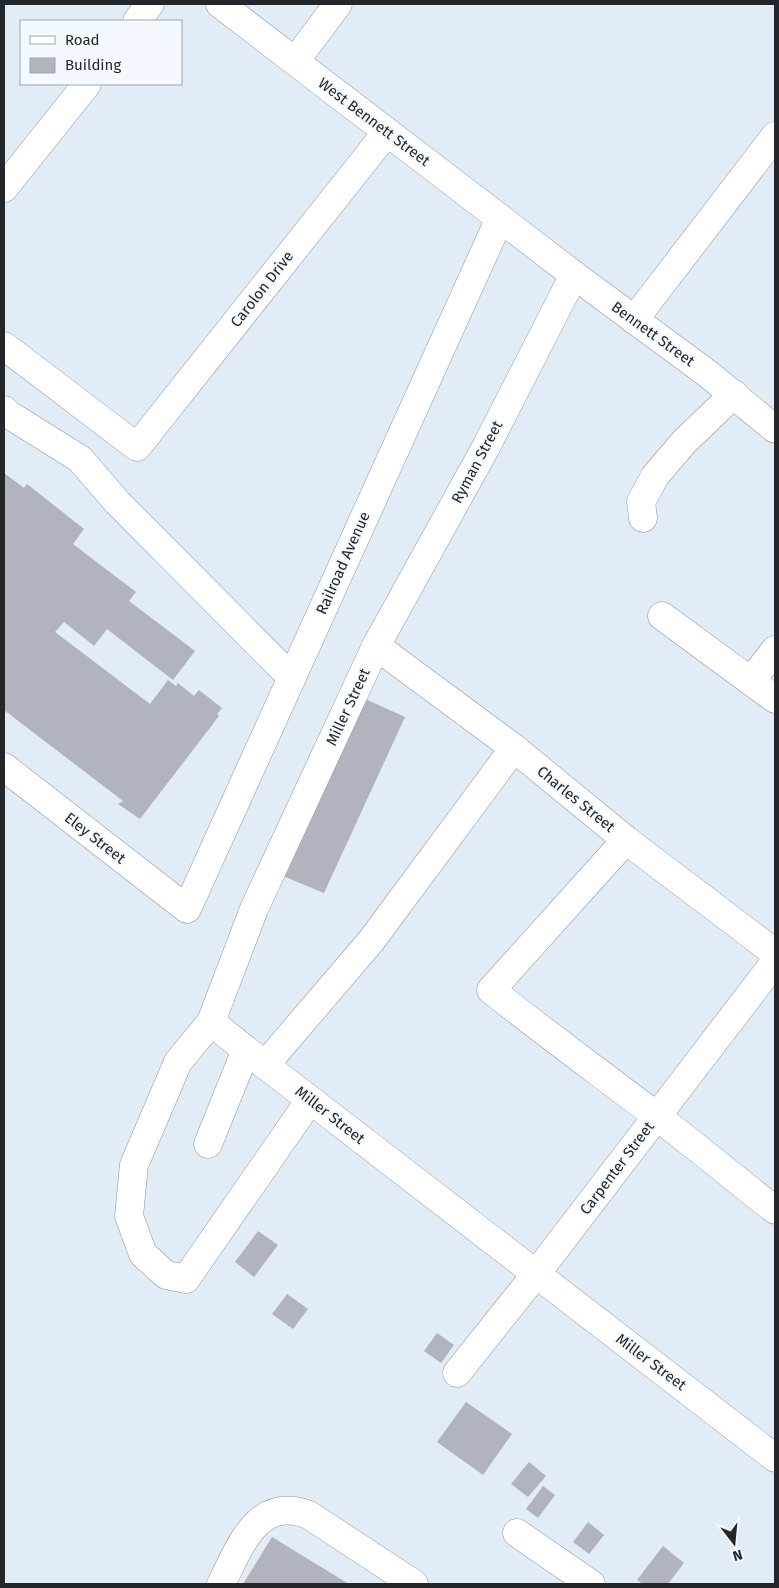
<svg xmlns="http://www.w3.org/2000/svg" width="779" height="1588" viewBox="0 0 779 1588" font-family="'Fira Sans',sans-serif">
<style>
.building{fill:#b1b3bf}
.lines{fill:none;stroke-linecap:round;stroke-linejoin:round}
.minor-casing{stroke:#8d969f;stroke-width:29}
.minor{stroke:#fff;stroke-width:28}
.labels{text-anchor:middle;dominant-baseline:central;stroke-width:4;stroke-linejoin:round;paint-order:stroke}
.street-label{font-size:15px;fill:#23262a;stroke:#f3f9ff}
</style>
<rect width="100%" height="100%" fill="#e2ecf6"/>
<!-- building -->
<g class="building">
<polygon points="4,473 24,488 27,484 84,529 73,544 136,592 129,601 195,651 173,680 107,629 94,646 64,622 55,632 150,704 168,680 176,686 178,683 194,696 199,690 222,708 217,714 219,716 140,819 118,804 123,801 4,710"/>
<polygon points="363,698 405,717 324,893 283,876"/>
<polygon points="258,1231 278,1245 254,1277 235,1262"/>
<polygon points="287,1294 308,1309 293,1329 272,1314"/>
<polygon points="437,1333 454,1345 441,1363 424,1351"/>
<polygon points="466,1402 512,1434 483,1475 437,1442"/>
<polygon points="529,1462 546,1476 528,1497 511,1484"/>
<polygon points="543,1486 555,1495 538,1518 526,1509"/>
<polygon points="588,1522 604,1535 589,1554 573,1542"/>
<polygon points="272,1537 349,1584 243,1584"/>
<polygon points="663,1546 684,1563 668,1584 643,1584 637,1580"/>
</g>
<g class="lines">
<!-- minor casing -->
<g class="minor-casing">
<g id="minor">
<polyline points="220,4 574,275 708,374 775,429"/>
<polyline points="137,21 150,4"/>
<polyline points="295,61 338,4"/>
<polyline points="4,188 87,84"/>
<polyline points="574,275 486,447 376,646 254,909 211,1022 265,1065 775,1458"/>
<polyline points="634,320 775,136"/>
<polyline points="4,346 137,447 387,132"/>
<polyline points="4,410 8,414 80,459 117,502 292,678"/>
<polyline points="643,518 641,502 655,476 684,442 734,394"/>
<polyline points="662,616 775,699"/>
<polyline points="376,646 514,748 626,840 775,953"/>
<polyline points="751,681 775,650"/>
<polyline points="4,767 187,909 500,218"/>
<path d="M626,840L491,990C545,1033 600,1073 655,1115C696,1146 735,1179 775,1210"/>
<polyline points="211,1022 178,1062 134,1165 129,1216 143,1254 166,1275 186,1279 310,1100"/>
<polyline points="265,1065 371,941 514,748"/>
<polyline points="208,1144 246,1050"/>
<polyline points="457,1373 536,1274 775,962"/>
<polyline points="517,1533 591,1584"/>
<path d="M221,1584C240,1547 257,1495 309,1515L414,1584"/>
</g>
</g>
<!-- minor -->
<use href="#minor" class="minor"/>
</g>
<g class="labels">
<!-- street labels -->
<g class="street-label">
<text transform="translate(374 122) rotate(37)">West Bennett Street</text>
<text transform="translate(262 289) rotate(-52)">Carolon Drive</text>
<text transform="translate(653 334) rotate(36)">Bennett Street</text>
<text transform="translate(477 462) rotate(-62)">Ryman Street</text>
<text transform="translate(343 563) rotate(-66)">Railroad Avenue</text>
<text transform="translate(348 707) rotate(-65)">Miller Street</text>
<text transform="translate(576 799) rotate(39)">Charles Street</text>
<text transform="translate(95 838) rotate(38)">Eley Street</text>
<text transform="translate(330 1115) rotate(38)">Miller Street</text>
<text transform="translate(617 1168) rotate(-53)">Carpenter Street</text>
<text transform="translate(651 1362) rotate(37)">Miller Street</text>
</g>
</g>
<!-- border -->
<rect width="779" height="1588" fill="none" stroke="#23262a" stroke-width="10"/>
<!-- legend -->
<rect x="20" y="20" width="162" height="65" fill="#f3f9ff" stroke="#a0a5aa"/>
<rect x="30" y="36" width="25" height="8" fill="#ffffff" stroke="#a0a5aa"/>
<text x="65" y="45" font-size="15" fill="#23262a">Road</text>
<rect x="30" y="58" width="25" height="15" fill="#b1b3bf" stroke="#a0a5aa"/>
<text x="65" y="70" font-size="15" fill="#23262a">Building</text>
<!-- north arrow -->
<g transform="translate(734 1543) rotate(164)" stroke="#f3f9ff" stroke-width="4" paint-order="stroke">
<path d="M0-4L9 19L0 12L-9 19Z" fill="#23262a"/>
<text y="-8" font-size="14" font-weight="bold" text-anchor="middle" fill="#23262a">N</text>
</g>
</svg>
